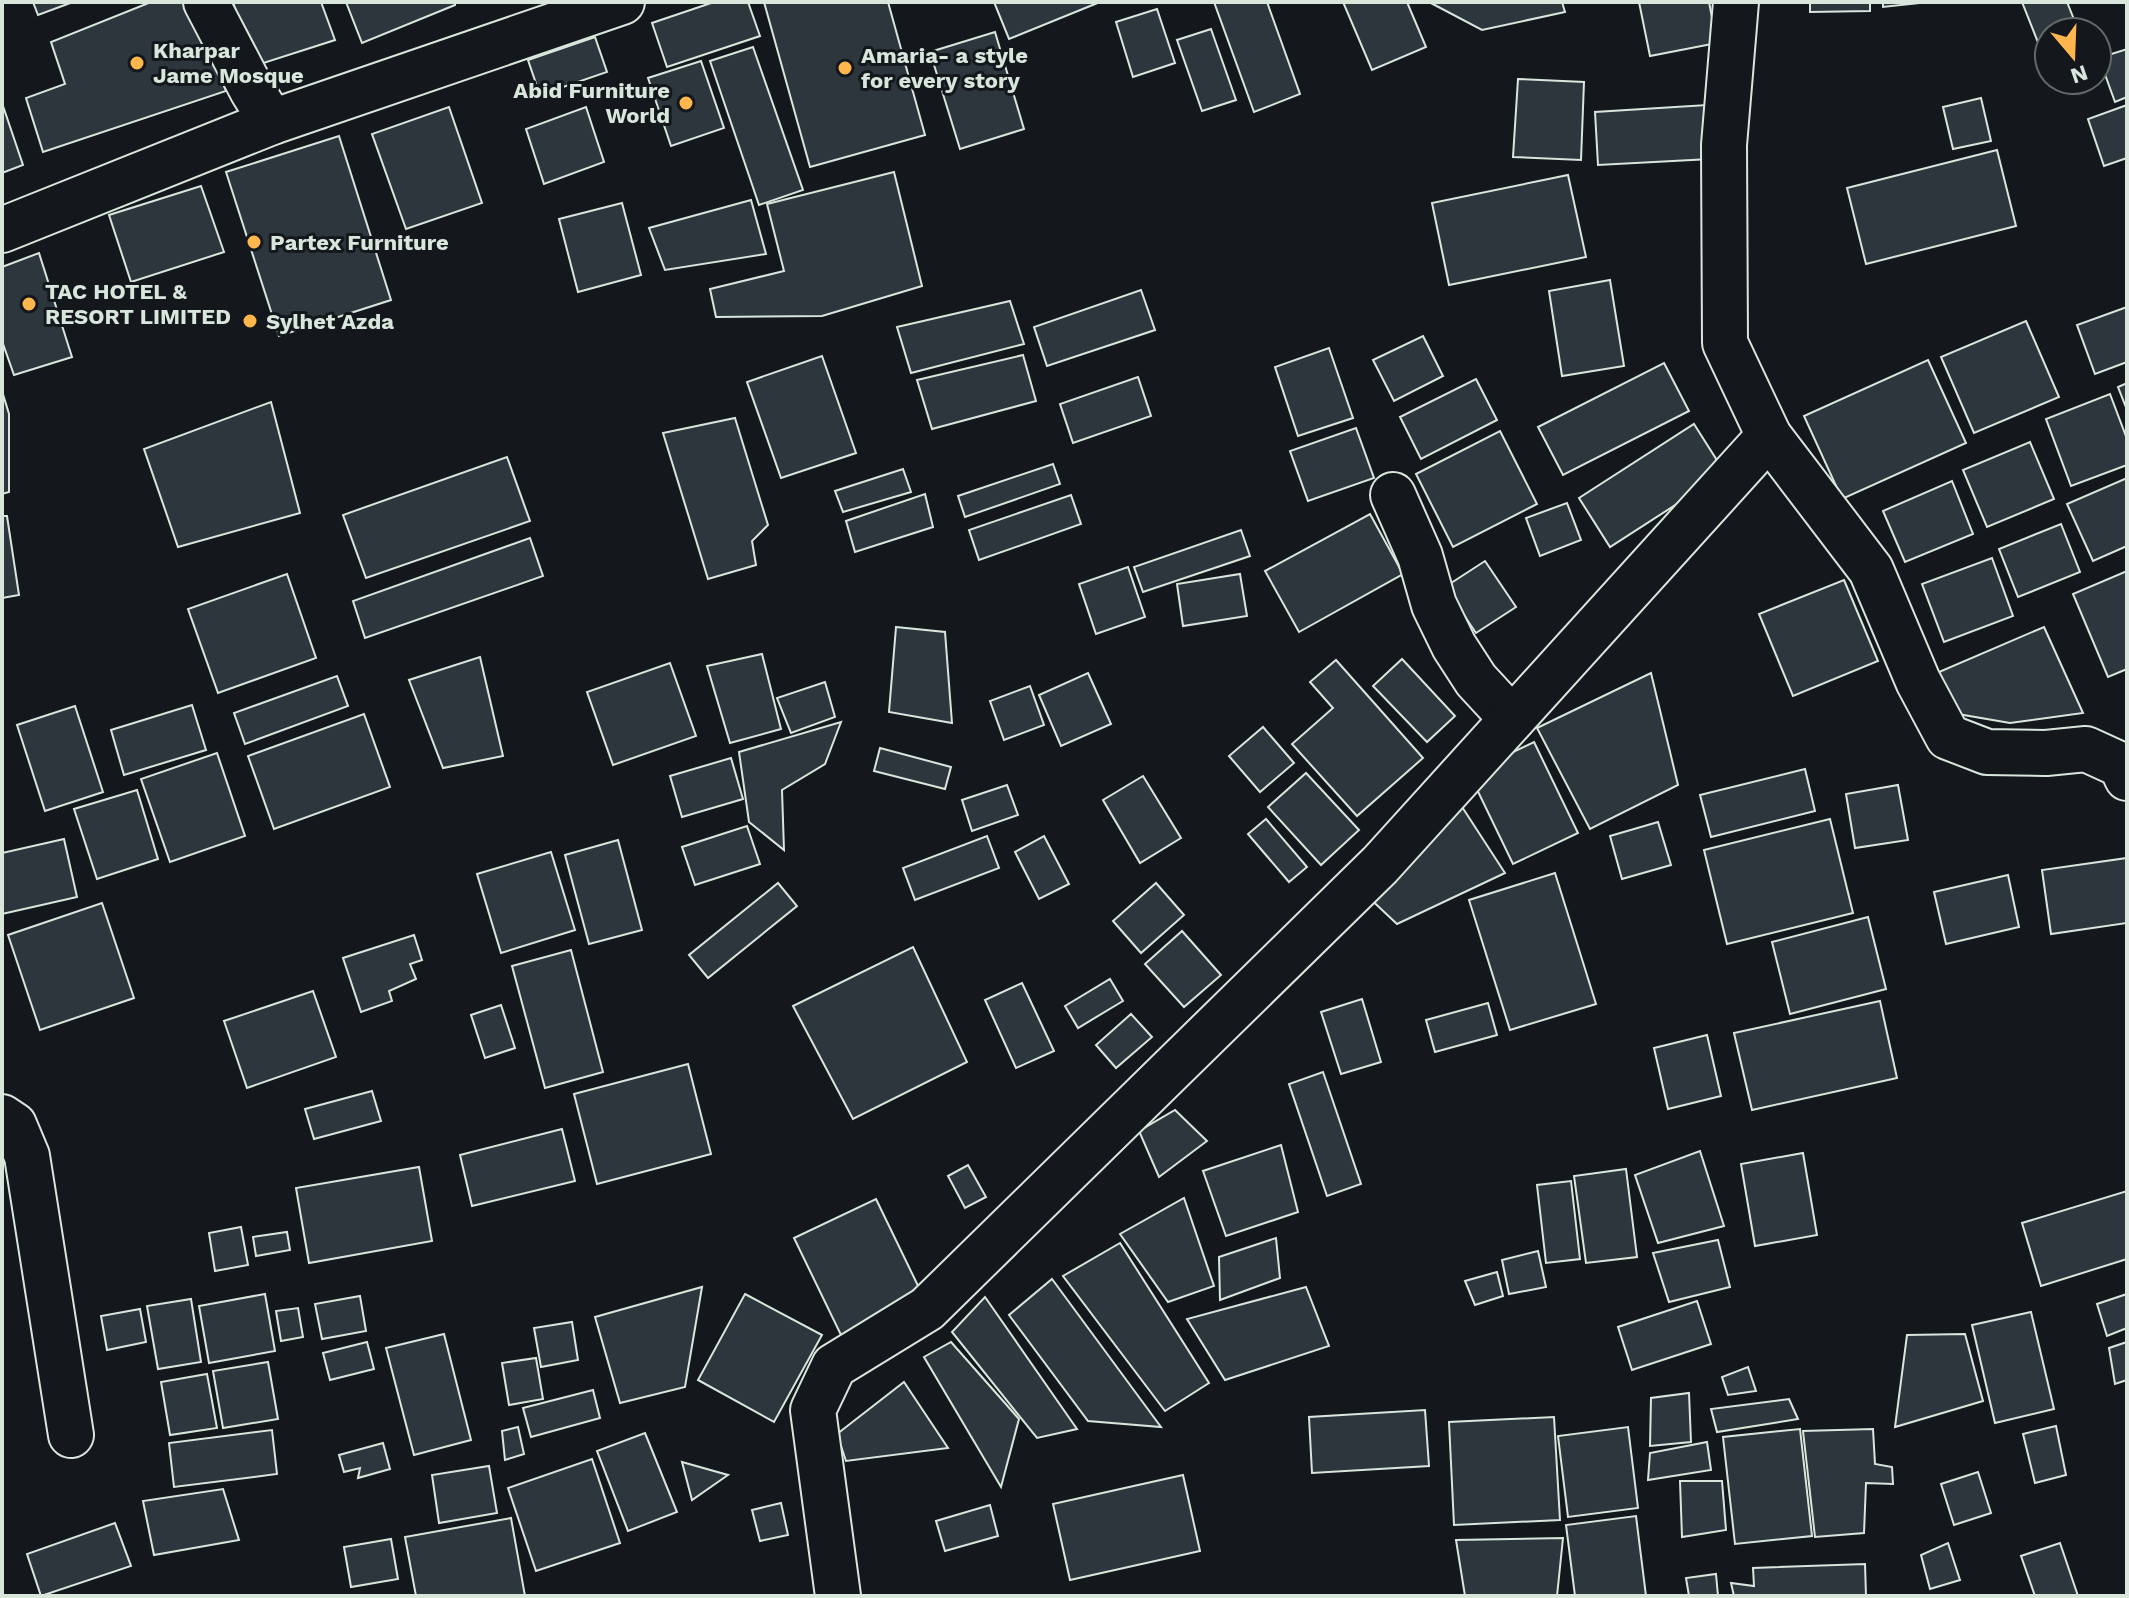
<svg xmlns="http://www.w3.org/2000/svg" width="2129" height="1598" viewBox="0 0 2129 1598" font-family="'Work Sans',sans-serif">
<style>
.building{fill:#2c363c;stroke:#d8e6dc;stroke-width:2}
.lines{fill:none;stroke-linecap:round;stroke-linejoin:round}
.minor-casing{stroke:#d8e6dc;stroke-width:48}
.highway-casing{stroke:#d8e6dc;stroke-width:48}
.minor{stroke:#14181c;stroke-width:44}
.highway{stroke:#14181c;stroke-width:44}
.poi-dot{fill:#ffb74d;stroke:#14181c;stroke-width:3}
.labels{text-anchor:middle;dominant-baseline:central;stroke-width:6;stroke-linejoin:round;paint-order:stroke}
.poi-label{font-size:22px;font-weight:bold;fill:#d8e6dc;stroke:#14181c;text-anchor:start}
</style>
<rect width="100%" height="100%" fill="#14181c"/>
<!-- building -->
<g class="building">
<polygon points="33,2 73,2 38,15"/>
<polygon points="151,2 192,2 226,91 43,152 26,98 65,84 51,42"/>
<polygon points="233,2 321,2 335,40 254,66"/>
<polygon points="346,2 455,2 455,5 362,43"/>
<polygon points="714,2 748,2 760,36 667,67 652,23"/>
<polygon points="764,2 888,2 925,135 810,167"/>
<polygon points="994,2 1100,2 1009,39"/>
<polygon points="1214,2 1267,2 1300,94 1254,112"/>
<polygon points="1343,2 1407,2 1426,47 1372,70"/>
<polygon points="1429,2 1562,2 1565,12 1482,30"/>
<polygon points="1639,2 1709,2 1717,43 1650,56"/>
<polygon points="1810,2 1870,2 1870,11 1810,12"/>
<polygon points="1883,2 1929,2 1883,7"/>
<polygon points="2022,2 2067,2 2079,32 2049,32 2049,70"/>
<polygon points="1157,9 1175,63 1133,77 1116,22"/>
<polygon points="1211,29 1236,100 1202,111 1177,40"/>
<polygon points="995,32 1024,129 960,149 930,52"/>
<polygon points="595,37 607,72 540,95 528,60"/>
<polygon points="753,47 803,190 759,205 710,61"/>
<polygon points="2127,49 2127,97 2115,102 2099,58"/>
<polygon points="701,61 724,128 671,146 648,78"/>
<polygon points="1518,79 1584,82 1581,160 1513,157"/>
<polygon points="1981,98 1991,141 1953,149 1943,107"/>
<polygon points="2,103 23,165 2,173"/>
<polygon points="1707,105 1710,159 1598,165 1595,112"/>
<polygon points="2127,105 2127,158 2104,166 2088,119"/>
<polygon points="449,107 482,203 406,229 372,134"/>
<polygon points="586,107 604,162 544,184 526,129"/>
<polygon points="339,136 391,300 279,336 226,172"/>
<polygon points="1997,150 2016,226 1866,264 1847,188"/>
<polygon points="894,172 922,286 822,316 716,317 710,289 784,271 767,204"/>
<polygon points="1568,175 1586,257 1449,285 1432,203"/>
<polygon points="201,186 224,252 131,282 109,215"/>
<polygon points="751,200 766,254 665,270 649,228"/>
<polygon points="622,203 641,275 578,292 559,219"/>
<polygon points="39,253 72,357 14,375 2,341 2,267"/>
<polygon points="1610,280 1624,366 1562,376 1549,291"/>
<polygon points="1141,290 1155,330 1047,366 1034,327"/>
<polygon points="1010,301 1024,344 911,373 897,327"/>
<polygon points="2127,307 2127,362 2095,374 2077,325"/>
<polygon points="2026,321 2059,397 1974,433 1941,357"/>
<polygon points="1423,336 1443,376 1394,401 1373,360"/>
<polygon points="1329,348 1353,418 1298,436 1275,367"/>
<polygon points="1023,355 1036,401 932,429 917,380"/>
<polygon points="822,356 856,453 781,478 747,382"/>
<polygon points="1928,360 1966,443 1842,499 1804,416"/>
<polygon points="1664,363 1689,411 1563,475 1538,427"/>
<polygon points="1138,377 1151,416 1073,443 1060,404"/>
<polygon points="1476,379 1497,420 1421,459 1400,417"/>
<polygon points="2127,383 2127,410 2118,387"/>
<polygon points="2,391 9,414 9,492 2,494"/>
<polygon points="2110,394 2127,439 2127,465 2071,486 2046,419"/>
<polygon points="271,402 300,513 178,547 144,449"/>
<polygon points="735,418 768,525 752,541 756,565 708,579 663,433"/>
<polygon points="1694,424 1725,473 1610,547 1579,498"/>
<polygon points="1356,428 1374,478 1308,501 1290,451"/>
<polygon points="1500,431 1537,504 1453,547 1416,474"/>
<polygon points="2030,442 2054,499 1987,527 1963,470"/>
<polygon points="507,457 530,521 366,578 343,515"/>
<polygon points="1053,464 1060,484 965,517 958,496"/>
<polygon points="903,469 911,492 843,512 835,491"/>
<polygon points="2127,478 2127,546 2093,561 2067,504"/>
<polygon points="1952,481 1973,534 1905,562 1883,511"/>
<polygon points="925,494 933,527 855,552 846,521"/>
<polygon points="1071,495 1081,524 979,560 969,530"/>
<polygon points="1567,503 1581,540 1540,556 1526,518"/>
<polygon points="1370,514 1403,574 1299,632 1265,571"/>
<polygon points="2,516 7,516 19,595 2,598"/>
<polygon points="2061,524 2080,572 2018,597 1999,549"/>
<polygon points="1241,530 1250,556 1143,592 1134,567"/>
<polygon points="530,538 543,576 365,638 353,601"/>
<polygon points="1992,558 2013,616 1944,642 1922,584"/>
<polygon points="1485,561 1516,607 1476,633 1445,587"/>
<polygon points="1128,567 1145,617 1096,634 1079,584"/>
<polygon points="2127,571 2127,669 2108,677 2073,594"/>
<polygon points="287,574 316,658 218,693 188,609"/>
<polygon points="1240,574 1247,616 1183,626 1177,584"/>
<polygon points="1844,580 1878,661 1793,696 1759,614"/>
<polygon points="896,627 945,632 952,723 889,712"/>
<polygon points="2044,627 2083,713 2010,723 1958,714 1939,672"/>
<polygon points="762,654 781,729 730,743 707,666"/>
<polygon points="480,657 503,756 443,768 409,680"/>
<polygon points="1402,659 1455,716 1427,742 1373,686"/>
<polygon points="1336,660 1423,758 1357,816 1292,744 1333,708 1310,682"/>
<polygon points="670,663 696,736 613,765 587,692"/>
<polygon points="1088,673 1111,724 1061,746 1039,695"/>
<polygon points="1651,673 1678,785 1590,829 1537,728"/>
<polygon points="337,676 348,706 245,744 234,713"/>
<polygon points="825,682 835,717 791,733 777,698"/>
<polygon points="1030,686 1044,725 1004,740 990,701"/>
<polygon points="192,705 206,750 124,775 111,730"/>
<polygon points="75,706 103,792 45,811 17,725"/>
<polygon points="364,714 390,787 274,829 248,756"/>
<polygon points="841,722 825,764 782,790 784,850 749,822 739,752"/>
<polygon points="1263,727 1294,763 1260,792 1229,756"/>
<polygon points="1534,742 1578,833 1513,864 1469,773"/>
<polygon points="880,748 951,767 945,789 874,771"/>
<polygon points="217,753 245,836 170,862 141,779"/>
<polygon points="731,758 743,799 682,817 670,776"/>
<polygon points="1805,769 1815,811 1711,837 1700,795"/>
<polygon points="1306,773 1359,830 1321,865 1268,807"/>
<polygon points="1143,776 1181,838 1140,863 1103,800"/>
<polygon points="1007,785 1018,815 972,831 962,800"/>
<polygon points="1898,785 1908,840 1855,848 1846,794"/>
<polygon points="137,790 158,859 97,879 74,809"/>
<polygon points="1453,793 1505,873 1397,924 1364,893"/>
<polygon points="1266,819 1307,867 1289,882 1248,834"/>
<polygon points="1830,819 1853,913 1727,944 1704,850"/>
<polygon points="1658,822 1671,865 1622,879 1610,836"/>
<polygon points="747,826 760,864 695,885 682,847"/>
<polygon points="987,836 999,868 915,900 903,868"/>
<polygon points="1044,836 1069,884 1039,899 1015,852"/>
<polygon points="64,839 77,897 2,914 2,853"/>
<polygon points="618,840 642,930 589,944 565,855"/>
<polygon points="551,852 575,930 501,953 477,874"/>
<polygon points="2127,858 2127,923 2051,934 2042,870"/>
<polygon points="1555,873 1596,1004 1510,1030 1469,900"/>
<polygon points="2008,875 2019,927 1946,944 1934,892"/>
<polygon points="778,883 797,906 708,978 689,955"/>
<polygon points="1156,883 1184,915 1141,953 1113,921"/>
<polygon points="102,903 134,998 40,1030 8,935"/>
<polygon points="1868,917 1886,989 1790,1014 1772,942"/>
<polygon points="1182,931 1221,975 1184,1007 1145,964"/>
<polygon points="414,935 422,960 410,964 416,979 389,991 392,1001 361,1012 343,958"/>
<polygon points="913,947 967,1062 853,1119 793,1006"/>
<polygon points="571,950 603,1072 545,1088 512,966"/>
<polygon points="1110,979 1123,1001 1078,1028 1065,1006"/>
<polygon points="1022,983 1054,1051 1016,1068 985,1000"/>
<polygon points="313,991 336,1057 247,1088 224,1021"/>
<polygon points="1362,999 1381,1062 1341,1074 1321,1012"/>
<polygon points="1880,1001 1897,1078 1752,1110 1734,1033"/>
<polygon points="1488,1003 1497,1035 1435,1052 1426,1020"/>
<polygon points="501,1005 515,1048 485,1058 471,1015"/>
<polygon points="1131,1014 1152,1037 1116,1068 1096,1045"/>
<polygon points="1707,1035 1721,1096 1668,1109 1654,1048"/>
<polygon points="688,1064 711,1154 597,1184 574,1094"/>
<polygon points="1323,1072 1361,1184 1327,1196 1289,1084"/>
<polygon points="372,1091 381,1121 314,1139 305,1109"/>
<polygon points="1175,1110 1207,1141 1159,1177 1139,1131"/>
<polygon points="562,1129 575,1181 472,1206 460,1155"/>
<polygon points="1281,1145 1298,1212 1226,1236 1203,1171"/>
<polygon points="1700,1151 1724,1226 1658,1243 1635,1175"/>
<polygon points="1803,1153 1817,1235 1755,1246 1741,1164"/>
<polygon points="968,1165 986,1197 965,1208 948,1176"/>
<polygon points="419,1167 432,1241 309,1263 296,1188"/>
<polygon points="1626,1169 1637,1257 1586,1263 1574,1176"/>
<polygon points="1571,1181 1580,1259 1546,1263 1537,1185"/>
<polygon points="2127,1191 2127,1259 2041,1286 2022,1223"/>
<polygon points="1184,1198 1214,1286 1168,1302 1120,1234"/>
<polygon points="876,1199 922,1294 841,1335 794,1238"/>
<polygon points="241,1227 248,1265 215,1271 209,1233"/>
<polygon points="287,1232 290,1250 256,1256 253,1237"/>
<polygon points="1276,1238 1280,1278 1220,1300 1219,1257"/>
<polygon points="1718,1240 1730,1287 1669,1302 1653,1253"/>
<polygon points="1120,1243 1209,1383 1165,1411 1063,1276"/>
<polygon points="1538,1251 1546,1287 1509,1294 1502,1260"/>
<polygon points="1497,1272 1503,1296 1475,1305 1465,1281"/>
<polygon points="1052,1279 1161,1427 1088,1421 1009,1315"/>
<polygon points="702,1287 685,1387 620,1403 595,1317"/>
<polygon points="1306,1287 1329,1346 1225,1380 1187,1319"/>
<polygon points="265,1294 275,1351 209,1363 199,1306"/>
<polygon points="745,1294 822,1335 774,1422 698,1380"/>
<polygon points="2127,1294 2127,1328 2107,1336 2097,1304"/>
<polygon points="360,1296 366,1331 322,1339 315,1304"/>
<polygon points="985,1297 1077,1429 1037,1438 952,1332"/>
<polygon points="191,1299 201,1362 158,1369 147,1306"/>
<polygon points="1697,1301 1711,1344 1632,1370 1618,1327"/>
<polygon points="298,1308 303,1337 281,1341 276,1311"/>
<polygon points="140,1309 146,1342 107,1350 101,1316"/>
<polygon points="2031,1312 2054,1409 1995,1423 1972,1325"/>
<polygon points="572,1322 578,1360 541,1367 534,1328"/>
<polygon points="444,1334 471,1440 414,1455 386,1348"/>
<polygon points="1965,1334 1983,1401 1895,1427 1907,1335"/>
<polygon points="367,1342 374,1369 330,1380 323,1353"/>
<polygon points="951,1342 1019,1419 1001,1487 924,1357"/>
<polygon points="2127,1342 2127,1380 2115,1384 2109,1348"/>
<polygon points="536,1358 543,1399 509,1405 502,1363"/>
<polygon points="268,1362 278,1419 223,1428 213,1371"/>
<polygon points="1748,1367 1756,1391 1728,1395 1722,1377"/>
<polygon points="207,1374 217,1428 170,1435 161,1382"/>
<polygon points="904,1382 948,1448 846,1461 837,1434"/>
<polygon points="593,1390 600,1418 531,1437 523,1408"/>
<polygon points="1689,1393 1691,1442 1650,1446 1651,1398"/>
<polygon points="1789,1399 1798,1419 1717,1432 1711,1409"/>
<polygon points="1425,1410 1429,1466 1312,1473 1309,1417"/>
<polygon points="1554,1417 1560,1520 1454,1525 1449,1422"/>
<polygon points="2056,1426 2066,1475 2035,1483 2023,1434"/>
<polygon points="518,1427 524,1454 505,1460 502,1431"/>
<polygon points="1628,1427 1638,1508 1568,1517 1558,1436"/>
<polygon points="1800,1429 1812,1536 1735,1544 1723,1437"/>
<polygon points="1873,1429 1875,1464 1892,1467 1893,1484 1866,1483 1864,1533 1815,1537 1803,1431"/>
<polygon points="272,1430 277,1474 174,1487 169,1443"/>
<polygon points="645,1433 677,1512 628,1531 597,1451"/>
<polygon points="1707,1442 1711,1470 1648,1480 1650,1453"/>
<polygon points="383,1443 390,1469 358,1478 360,1468 344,1472 339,1455"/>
<polygon points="592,1459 620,1543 536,1571 508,1488"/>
<polygon points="682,1462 728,1475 692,1500"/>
<polygon points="489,1466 497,1513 439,1523 432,1475"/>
<polygon points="1978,1472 1991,1513 1954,1525 1941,1484"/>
<polygon points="1183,1475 1200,1551 1070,1580 1053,1504"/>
<polygon points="1680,1481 1722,1481 1726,1530 1682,1537"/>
<polygon points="223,1489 239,1540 154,1555 143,1501"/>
<polygon points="781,1503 788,1535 760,1541 752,1510"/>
<polygon points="990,1505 998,1536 945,1551 936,1521"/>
<polygon points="1636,1516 1646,1596 1575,1596 1566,1525"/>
<polygon points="511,1518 525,1596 416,1596 405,1537"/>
<polygon points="115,1523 131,1566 41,1596 27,1554"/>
<polygon points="1563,1538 1557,1596 1465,1596 1456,1540"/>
<polygon points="391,1539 398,1579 351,1587 344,1547"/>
<polygon points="1948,1543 1960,1580 1930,1589 1921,1555"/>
<polygon points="2060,1543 2078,1596 2035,1596 2021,1556"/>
<polygon points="1865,1564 1866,1596 1734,1596 1731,1583 1754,1586 1753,1568"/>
<polygon points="1716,1574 1718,1596 1689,1596 1686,1578"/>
</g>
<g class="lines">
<!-- minor casing -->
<g class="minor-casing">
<g id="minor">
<polyline points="206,2 252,90 272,122"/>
<polyline points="1736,2 1724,145 1725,343 1769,436 1871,570 1918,681 1948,737 1987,752 2046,753 2086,749 2121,765 2127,778"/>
<polyline points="1393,495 1420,556 1434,605 1454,646 1476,680 1512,719"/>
<polyline points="2,1117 14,1125 27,1156 71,1435"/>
<polyline points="838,1596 813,1410 834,1366 927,1309 1380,865 1769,436"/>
</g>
</g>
<!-- highway casing -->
<g class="highway-casing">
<polyline id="highway" points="2,230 272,122 622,2"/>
</g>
<!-- minor -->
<use href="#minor" class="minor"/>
<!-- highway -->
<use href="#highway" class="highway"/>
</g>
<!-- markers -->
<g class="poi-dot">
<circle cx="137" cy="63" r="8"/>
<circle cx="845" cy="68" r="8"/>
<circle cx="686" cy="103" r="8"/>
<circle cx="254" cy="242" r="8"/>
<circle cx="29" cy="304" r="8"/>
<circle cx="250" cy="321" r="8"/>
</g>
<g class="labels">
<!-- poi labels -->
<g class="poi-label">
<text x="153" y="50">Kharpar<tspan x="153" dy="25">Jame Mosque</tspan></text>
<text x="861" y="55">Amaria- a style<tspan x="861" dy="25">for every story</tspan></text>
<text x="670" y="90" text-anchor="end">Abid Furniture<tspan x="670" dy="25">World</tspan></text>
<text x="270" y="242">Partex Furniture</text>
<text x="45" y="291">TAC HOTEL &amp;<tspan x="45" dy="25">RESORT LIMITED</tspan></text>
<text x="266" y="321">Sylhet Azda</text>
</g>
</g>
<!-- border -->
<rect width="2129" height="1598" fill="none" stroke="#d8e6dc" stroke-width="8"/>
<!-- north arrow -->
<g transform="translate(2073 56) rotate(161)"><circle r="38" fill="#14181c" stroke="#626a69" stroke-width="2"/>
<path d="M0-6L14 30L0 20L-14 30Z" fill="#ffb74d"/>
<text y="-12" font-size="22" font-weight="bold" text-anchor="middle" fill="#d8e6dc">N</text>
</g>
</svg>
